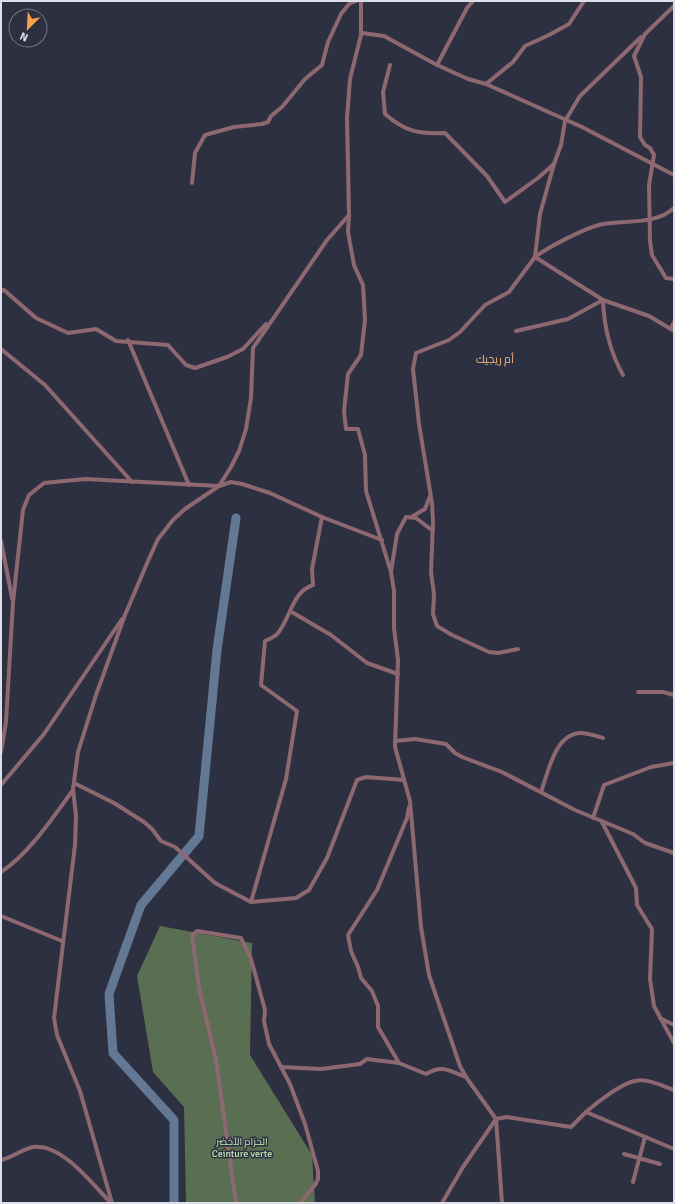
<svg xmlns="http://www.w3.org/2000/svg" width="675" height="1204" viewBox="0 0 675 1204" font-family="Signika,Cairo,sans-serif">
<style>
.forest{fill:#5a6e52}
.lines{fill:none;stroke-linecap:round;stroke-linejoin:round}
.river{stroke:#637894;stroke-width:9}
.street{stroke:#8e6871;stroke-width:4}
.labels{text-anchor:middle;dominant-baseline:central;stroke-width:3;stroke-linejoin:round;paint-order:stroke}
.park-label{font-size:10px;fill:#c4e9b5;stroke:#2d3040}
.neighbourhood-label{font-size:11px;fill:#f9ba85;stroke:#2d3040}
</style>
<rect width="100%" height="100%" fill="#2d3040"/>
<!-- forest -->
<polygon class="forest" points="160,926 252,943 250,1055 312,1155 315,1203 186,1203 184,1107 153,1072 137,976"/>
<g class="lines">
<!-- river -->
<polyline class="river" points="174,1203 174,1120 113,1053 109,994 141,905 199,836 217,650 236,518"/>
<!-- street -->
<g class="street">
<polyline points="361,1 361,35 350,79 347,118 349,215 348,232 354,265 363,285 365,320 361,355 348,374 344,411 346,429 358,429 365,455 366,491 391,572 394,591 394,628 398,660 395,747 410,801 421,927 429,975 460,1066 466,1077 496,1119 502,1203"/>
<polyline points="674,6 645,34 634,56 641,77 640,137 645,145 650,148 654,155 649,185 650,241 652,255 666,278 674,279"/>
<polyline points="361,35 362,33 384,36 437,65 468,79 486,84 582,127 674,175"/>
<path d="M390,65L383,92L385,114C406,132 418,134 445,133L487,176L505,202L538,178L554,164"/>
<polyline points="437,65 467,8 473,1"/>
<polyline points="486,84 513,62 525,46 549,35 569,24 584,1"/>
<polyline points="192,183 195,153 205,135 234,127 262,124 268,122 271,116 282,107 305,79 322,65 328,42 341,14 349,4 356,1"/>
<polyline points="535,257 540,214 554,164 561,145 565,121 580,96 641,37"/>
<path d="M535,257C548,247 587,227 603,224C626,220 656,225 674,208"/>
<polyline points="1,291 4,290 36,318 68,333 96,329 116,341 168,345 186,365 195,368 227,357 243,349 266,324"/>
<polyline points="671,328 674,322"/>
<path d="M516,331L568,319L603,300C604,327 610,352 623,375"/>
<polyline points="128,340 189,485"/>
<polyline points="1,349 45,385 132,482"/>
<polyline points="413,516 425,509 430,496"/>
<polyline points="1,541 12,598"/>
<polyline points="391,572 397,534 406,517 416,518 433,531"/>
<polyline points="290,611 331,635 367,663 398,674"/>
<polyline points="518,649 498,653 489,652 452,635 437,626 433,614 434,594 431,572 433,521 432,503 419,424 413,369 416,353 449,340 460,332 485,305 509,292 535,257 603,300 649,316 674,331"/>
<polyline points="638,692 663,692 674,695"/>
<polyline points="395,741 415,739 446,744 455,753 462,757 502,772 575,810 633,834 645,843 674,853"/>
<polyline points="1,752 6,722 13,602 23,510 29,495 44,483 85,479 219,486 231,482 242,484 270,493 322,517 382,540"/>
<polyline points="74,783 114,803 144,822 152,829 161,841 175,847 215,883 251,902 296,898 309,890 327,858 357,780 366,777 404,780"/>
<polyline points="1,785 44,734 122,619"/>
<path d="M541,792C548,773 555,733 581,733C588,733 596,736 603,738"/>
<polyline points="593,818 604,785 651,767 674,763"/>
<polyline points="602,822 636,888 637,905 652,929 650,979 654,1006 674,1043"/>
<path d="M1,872C29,854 53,817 73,790"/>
<path d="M251,902L286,779L297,711L261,685L265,641C269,639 275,637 278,633C291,617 292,592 313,585L312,569L322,517"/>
<polyline points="1,916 62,941"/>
<polyline points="660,1018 674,1025"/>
<polyline points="399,1063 378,1027 378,1006 372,991 361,978 358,967 351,951 348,935 377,890 407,818 409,807"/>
<path d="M281,1067L321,1069L360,1064L367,1059L399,1063L426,1074C443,1064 449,1071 466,1077"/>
<path d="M586,1112C596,1103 622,1083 635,1081C647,1078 663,1086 674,1090"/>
<polyline points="624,1154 660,1164"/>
<path d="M1,1160C12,1158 22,1149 33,1147C62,1143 92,1184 111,1203"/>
<polyline points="633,1182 645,1137"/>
<polyline points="112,1203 80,1091 57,1035 54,1018 75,845 76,816 73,789 78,752 96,695 125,615 148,561 158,539 173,520 185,509 219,486 231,467 239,451 246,429 251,398 253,348 327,240 349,215"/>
<polyline points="236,1203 216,1060 199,988 192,935 197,931 241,938 251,959 265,1010 264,1021 269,1044 290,1084 305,1124 318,1171 318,1179 315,1185 300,1203"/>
<polyline points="442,1203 463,1167 496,1119 507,1117 571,1127 586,1112 674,1149"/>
</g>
</g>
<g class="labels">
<!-- park labels -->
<g class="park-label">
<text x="242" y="1142">الحزام الأخضر<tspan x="242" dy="12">Ceinture verte</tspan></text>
</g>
<!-- neighbourhood labels -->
<g class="neighbourhood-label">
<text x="495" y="359">أم ريجيك</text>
</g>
</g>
<!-- border -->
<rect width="675" height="1204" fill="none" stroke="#dcdee9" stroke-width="4"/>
<!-- north arrow -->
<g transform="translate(28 28) rotate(204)"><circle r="19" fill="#2d3040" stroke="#737684"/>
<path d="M0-3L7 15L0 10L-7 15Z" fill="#f9a04c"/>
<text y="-6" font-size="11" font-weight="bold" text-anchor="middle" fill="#dcdee9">N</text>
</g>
</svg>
